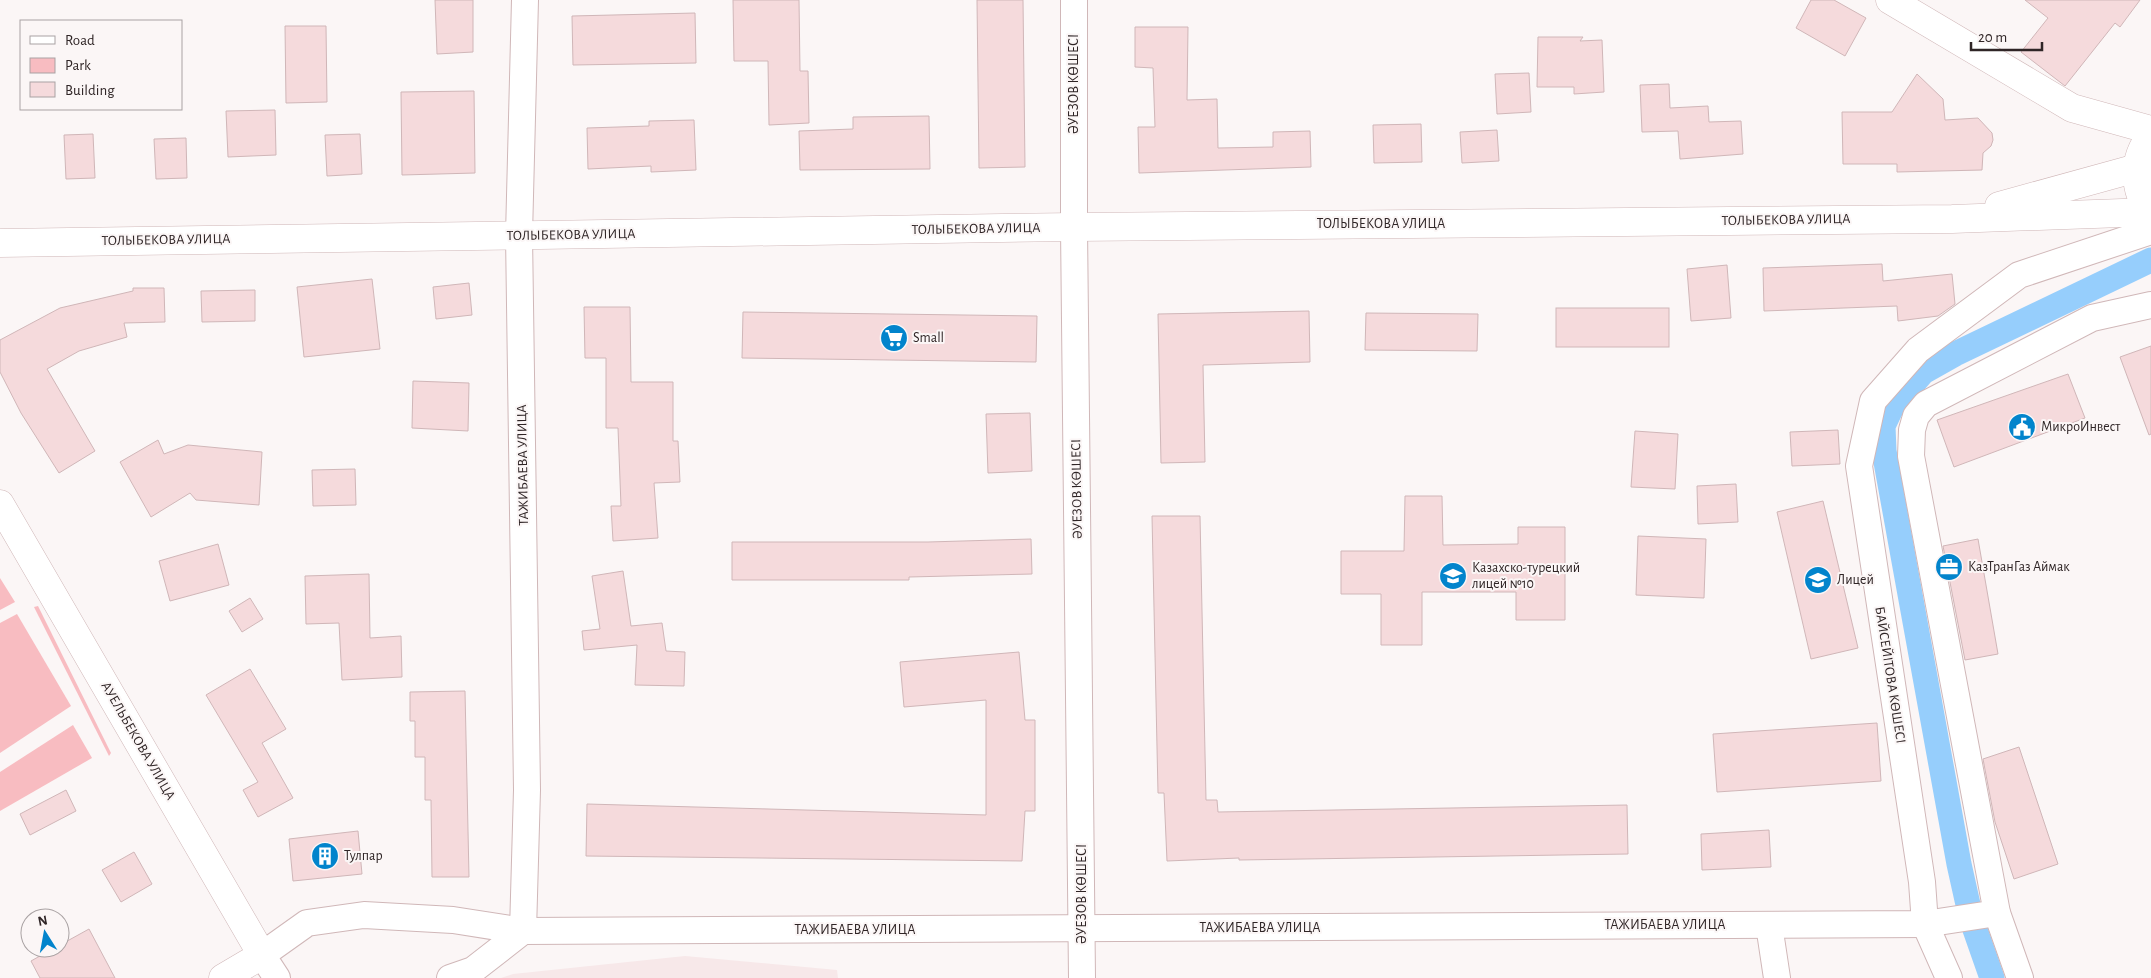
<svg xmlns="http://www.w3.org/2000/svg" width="2151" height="978" viewBox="0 0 2151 978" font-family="'Alegreya Sans',sans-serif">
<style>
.built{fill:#f7e8e9}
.green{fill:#f8bcc1}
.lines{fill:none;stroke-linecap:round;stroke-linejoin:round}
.canal{stroke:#96cefc;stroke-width:25}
.building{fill:#f5dadc;stroke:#d0b6b8}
.street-casing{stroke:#d0b7b8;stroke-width:28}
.secondary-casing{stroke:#d0b7b8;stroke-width:29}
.street{stroke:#fff;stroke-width:26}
.secondary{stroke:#fff;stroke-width:28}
.labels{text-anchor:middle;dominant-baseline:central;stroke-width:4;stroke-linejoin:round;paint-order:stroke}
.street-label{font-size:14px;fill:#2f2526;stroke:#fbf6f6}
.poi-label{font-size:14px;fill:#2f2526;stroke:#fbf6f6;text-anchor:start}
</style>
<rect width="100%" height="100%" fill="#fbf6f6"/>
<!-- built -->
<polygon class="built" points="685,956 837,970 838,978 501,978 513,974"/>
<!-- green -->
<g class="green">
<polygon points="0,578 15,602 0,610"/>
<polygon points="38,606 111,753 109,756 34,607"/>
<polygon points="17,614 71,706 0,753 0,623"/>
<polygon points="73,725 92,758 0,811 0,772"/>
</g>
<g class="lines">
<!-- canal -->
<polyline class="canal" points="1992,978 1971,918 1959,864 1884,451 1883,426 1891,409 1923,372 1955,354 2151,260"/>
</g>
<!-- building -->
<g class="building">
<polygon points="435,0 473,0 473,52 437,54"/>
<polygon points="733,0 799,0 800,71 808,71 809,123 769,125 768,61 734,61"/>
<polygon points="977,0 1023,0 1025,167 979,168"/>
<polygon points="1811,0 1834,0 1866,18 1845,56 1796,28"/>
<polygon points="2025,0 2140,0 2120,27 2115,23 2065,86 2021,52 2048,18"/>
<polygon points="695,13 696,63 573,65 572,16"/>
<polygon points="285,26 326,26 327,102 286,103"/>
<polygon points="1135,27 1188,27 1187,100 1217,99 1218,148 1273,147 1273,132 1310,131 1311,167 1139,173 1138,127 1155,127 1153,68 1135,67"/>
<polygon points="1538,37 1583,37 1580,41 1602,40 1604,92 1574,94 1574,87 1537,87"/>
<polygon points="1529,73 1531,112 1497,114 1495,74"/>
<polygon points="1917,74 1943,99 1945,120 1978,118 1992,133 1993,140 1991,146 1983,153 1982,170 1897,172 1897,164 1843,164 1842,112 1892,112"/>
<polygon points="1669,84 1670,108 1708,106 1709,122 1741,121 1743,154 1680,159 1678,131 1642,132 1640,85"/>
<polygon points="474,91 475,173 402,175 401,92"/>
<polygon points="275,110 276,155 228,157 226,111"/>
<polygon points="929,116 930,169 800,170 799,131 853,129 853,117"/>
<polygon points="694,120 696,170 651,172 651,166 588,169 587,128 649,126 649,121"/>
<polygon points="1421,124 1422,162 1374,163 1373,125"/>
<polygon points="1497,130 1499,161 1462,163 1460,132"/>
<polygon points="93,134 95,178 66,179 64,135"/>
<polygon points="360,134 362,174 327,176 325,135"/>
<polygon points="186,138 187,178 156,179 154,139"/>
<polygon points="1882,264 1883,281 1952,274 1955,304 1938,316 1898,321 1897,306 1764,311 1763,268"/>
<polygon points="1727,265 1731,318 1691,321 1687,269"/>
<polygon points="372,279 380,349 304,357 297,287"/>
<polygon points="469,283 472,315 436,319 433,287"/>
<polygon points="133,288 164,288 165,322 124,323 127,337 79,351 47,369 95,451 59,473 21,413 0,372 0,340 60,308 133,291"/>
<polygon points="255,290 255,321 202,322 201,291"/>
<polygon points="584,307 630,307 631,382 673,382 673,441 678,441 680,482 654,483 658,538 613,541 611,506 621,506 618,428 606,428 606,358 585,358"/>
<rect x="1556" y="308" width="113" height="39"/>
<polygon points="1309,311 1310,362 1203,365 1205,462 1161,463 1158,314"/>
<polygon points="743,312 1037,316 1036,362 742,358"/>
<polygon points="1366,313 1478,314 1477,351 1365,350"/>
<polygon points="2151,346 2151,434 2149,435 2120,357"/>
<polygon points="2068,374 2085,418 1954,467 1937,420"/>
<polygon points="413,381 469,383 468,431 412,428"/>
<polygon points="1030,413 1032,471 988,473 986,414"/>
<polygon points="1838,430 1840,464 1792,466 1790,432"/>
<polygon points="1635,431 1678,434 1675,489 1631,487"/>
<polygon points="158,440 164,454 188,445 262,452 259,505 196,500 190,493 151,517 120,462"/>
<polygon points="355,469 356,505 313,506 312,470"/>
<polygon points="1736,484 1738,522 1698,524 1697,486"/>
<polygon points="1405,496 1442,496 1443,545 1518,544 1518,527 1565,527 1565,620 1516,620 1516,592 1422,592 1422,645 1381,645 1381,594 1341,594 1341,551 1404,551"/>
<polygon points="1823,501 1858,648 1811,659 1777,512"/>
<polygon points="1152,516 1200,516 1206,800 1217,800 1218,812 1627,805 1628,854 1239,860 1239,858 1167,861 1164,793 1158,793"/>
<polygon points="1638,536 1706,539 1704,598 1636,595"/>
<polygon points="1031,539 1032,574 909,577 909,580 732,580 732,542 928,542"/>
<polygon points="1978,539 1998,654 1965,660 1943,546"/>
<polygon points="218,544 229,585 170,601 159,561"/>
<polygon points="623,571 631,626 662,623 666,651 685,652 684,686 635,685 637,645 584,650 582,631 600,629 592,576"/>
<polygon points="369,574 370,638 401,636 402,677 342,680 339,623 306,624 305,576"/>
<polygon points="250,598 263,619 242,632 229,611"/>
<polygon points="1019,652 1025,720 1035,720 1035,811 1025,811 1022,861 586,856 587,804 986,815 986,700 904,707 900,662"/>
<polygon points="250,669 286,729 262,743 293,798 258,817 243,790 258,782 206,695"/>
<polygon points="465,691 469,877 432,877 431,800 425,800 425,757 415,757 415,721 410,721 410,692"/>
<polygon points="1877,723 1881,781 1717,792 1713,734"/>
<polygon points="2019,747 2058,864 2014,879 1995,822 1983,759"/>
<polygon points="66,790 76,811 30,835 20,814"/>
<polygon points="1769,830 1771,867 1702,870 1701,834"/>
<polygon points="358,831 362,874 293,881 289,839"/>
<polygon points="134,852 152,884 121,902 102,870"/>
<polygon points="89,929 115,978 40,978 31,961 54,948 60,948 60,945"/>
</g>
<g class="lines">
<!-- street casing -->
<g class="street-casing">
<g id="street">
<polyline points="1074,0 1074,227 1082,978"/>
<polyline points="1769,925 1777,978"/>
<polyline points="277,978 262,955 307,923 364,915 453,920 523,931 527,790 519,235 525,0"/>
<polyline points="450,978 473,970 523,931 1925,924 1997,913"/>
<polyline points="1949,978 1925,924 1922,882 1859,466 1873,401 1918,350 2019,275 2151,231"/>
<polyline points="2020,978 1997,913 1911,456 1912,430 1916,416 1926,404 2092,318 2151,305"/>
</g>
</g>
<!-- secondary casing -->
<g class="secondary-casing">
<g id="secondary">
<polyline points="1890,0 2072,108 2151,130"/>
<path d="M2151,136C2132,159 2133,190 2151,213"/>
<polyline points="1999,206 2137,168"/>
<polyline points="0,243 1074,227 1952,219 2150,212"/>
<polyline points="0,504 262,955 223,978"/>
</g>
</g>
<!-- street -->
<use href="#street" class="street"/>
<!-- secondary -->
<use href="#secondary" class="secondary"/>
</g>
<!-- icons -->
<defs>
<g id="supermarket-disc" transform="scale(1.4375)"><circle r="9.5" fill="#0284cc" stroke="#fbf6f6"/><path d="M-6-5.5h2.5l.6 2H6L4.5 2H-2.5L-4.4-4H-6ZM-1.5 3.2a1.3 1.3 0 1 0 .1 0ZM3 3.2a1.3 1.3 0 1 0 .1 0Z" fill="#fff"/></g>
<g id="civic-disc" transform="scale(1.4375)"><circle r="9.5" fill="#0284cc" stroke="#fbf6f6"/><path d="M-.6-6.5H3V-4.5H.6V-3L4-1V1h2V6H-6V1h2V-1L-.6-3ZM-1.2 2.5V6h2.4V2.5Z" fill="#fff"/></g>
<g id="office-disc" transform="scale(1.4375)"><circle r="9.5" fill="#0284cc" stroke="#fbf6f6"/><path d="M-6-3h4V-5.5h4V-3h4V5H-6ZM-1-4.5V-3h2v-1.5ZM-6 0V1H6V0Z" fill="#fff"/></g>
<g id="school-disc" transform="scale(1.4375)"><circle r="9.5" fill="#0284cc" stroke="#fbf6f6"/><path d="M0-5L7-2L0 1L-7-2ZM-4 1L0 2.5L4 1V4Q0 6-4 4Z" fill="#fff"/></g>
<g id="building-disc" transform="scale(1.4375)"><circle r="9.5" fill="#0284cc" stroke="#fbf6f6"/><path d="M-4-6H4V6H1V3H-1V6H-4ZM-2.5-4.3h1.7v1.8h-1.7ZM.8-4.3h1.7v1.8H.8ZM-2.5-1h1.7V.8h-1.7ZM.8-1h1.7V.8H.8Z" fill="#fff"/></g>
</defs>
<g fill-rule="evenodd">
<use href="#supermarket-disc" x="894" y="338"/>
<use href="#civic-disc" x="2022" y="427"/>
<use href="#office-disc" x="1949" y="567"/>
<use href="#school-disc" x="1453" y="576"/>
<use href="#school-disc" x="1818" y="580"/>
<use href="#building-disc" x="325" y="856"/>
</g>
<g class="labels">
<!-- street labels -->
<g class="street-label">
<text transform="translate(1074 84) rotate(-90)">ӘУЕЗОВ КӨШЕСІ</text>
<text transform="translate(1786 220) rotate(-1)">ТОЛЫБЕКОВА УЛИЦА</text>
<text x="1381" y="224">ТОЛЫБЕКОВА УЛИЦА</text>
<text transform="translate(976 229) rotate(-1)">ТОЛЫБЕКОВА УЛИЦА</text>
<text transform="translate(571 235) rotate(-1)">ТОЛЫБЕКОВА УЛИЦА</text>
<text transform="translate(166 240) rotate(-1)">ТОЛЫБЕКОВА УЛИЦА</text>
<text transform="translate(523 465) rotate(-91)">ТАЖИБАЕВА УЛИЦА</text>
<text transform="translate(1077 489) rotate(-91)">ӘУЕЗОВ КӨШЕСІ</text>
<text transform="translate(1890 675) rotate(81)">БАЙСЕЙІТОВА КӨШЕСІ</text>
<text transform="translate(138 741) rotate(60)">АУЕЛЬБЕКОВА УЛИЦА</text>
<text transform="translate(1082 894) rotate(-90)">ӘУЕЗОВ КӨШЕСІ</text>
<text x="1665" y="925">ТАЖИБАЕВА УЛИЦА</text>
<text x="1260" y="928">ТАЖИБАЕВА УЛИЦА</text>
<text x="855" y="930">ТАЖИБАЕВА УЛИЦА</text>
</g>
<!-- poi labels -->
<g class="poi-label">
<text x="913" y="338">Small</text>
<text x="2041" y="427">МикроИнвест</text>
<text x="1968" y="567">КазТранГаз Аймак</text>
<text x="1472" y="568">Казахско-турецкий<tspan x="1472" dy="16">лицей №10</tspan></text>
<text x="1837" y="580">Лицей</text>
<text x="344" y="856">Тулпар</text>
</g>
</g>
<!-- legend -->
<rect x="20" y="20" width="162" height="90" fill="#fbf6f6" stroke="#a9a2a3"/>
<rect x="30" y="36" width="25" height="8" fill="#ffffff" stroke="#a9a2a3"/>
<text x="65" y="45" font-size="15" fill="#2f2526">Road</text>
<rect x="30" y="58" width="25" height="15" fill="#f8bcc1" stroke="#a9a2a3"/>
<text x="65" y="70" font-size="15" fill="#2f2526">Park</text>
<rect x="30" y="82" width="25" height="15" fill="#f5dadc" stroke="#a9a2a3"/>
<text x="65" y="95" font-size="15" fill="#2f2526">Building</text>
<!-- north arrow -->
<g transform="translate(45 933) rotate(349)"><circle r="24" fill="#fbf6f6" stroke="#a9a2a3"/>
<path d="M0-4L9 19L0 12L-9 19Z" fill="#0284cc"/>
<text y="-8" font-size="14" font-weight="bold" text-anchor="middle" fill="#2f2526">N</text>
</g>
<!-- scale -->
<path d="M1971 42v8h71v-8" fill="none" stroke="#2f2526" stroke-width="2.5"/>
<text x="1978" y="42" font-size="15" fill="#2f2526" stroke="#fbf6f6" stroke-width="4" paint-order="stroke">20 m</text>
</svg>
